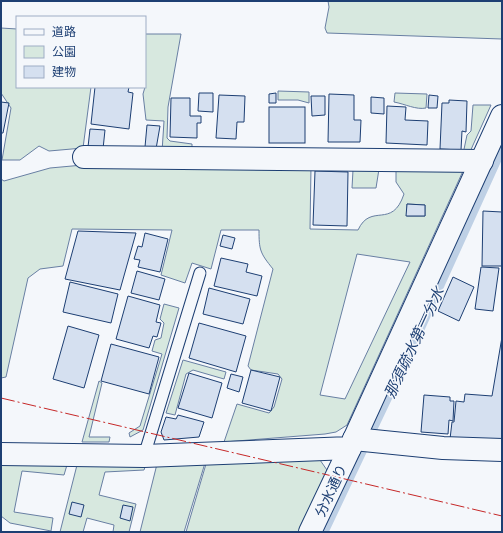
<svg xmlns="http://www.w3.org/2000/svg" width="503" height="533" viewBox="0 0 503 533" font-family="Georgia,'Noto Sans JP',serif">
<style>
.green{fill:#d7e8df;stroke:#687fa3;fill-rule:evenodd}
.lines{fill:none;stroke-linecap:round;stroke-linejoin:round}
.stream{stroke:#bed0e5;stroke-width:7}
.building{fill:#d5e0f0;stroke:#1d3f73}
.service-casing{stroke:#1d3f73;stroke-width:13}
.minor-casing{stroke:#1d3f73;stroke-width:24}
.tertiary-casing{stroke:#1d3f73;stroke-width:24}
.service{stroke:#f4f7fb;stroke-width:11}
.minor{stroke:#f4f7fb;stroke-width:22}
.tertiary{stroke:#f4f7fb;stroke-width:22}
.power{stroke:#c62828;stroke-width:1;stroke-dasharray:14 3 2 3;stroke-linecap:butt}
.labels{text-anchor:middle;dominant-baseline:central;stroke-width:3;stroke-linejoin:round;paint-order:stroke}
.street-label{font-size:14px;fill:#1d3f73;stroke:#f4f7fb}
.water-label{font-size:15px;font-style:italic;fill:#1d3f73;stroke:#f4f7fb}
</style>
<rect width="100%" height="100%" fill="#f4f7fb"/>
<!-- green -->
<g class="green">
<polygon points="328,1 502,1 502,39 327,33 325,28 329,7"/>
<polygon points="1,28 17,29 17,87 91,87 83,148 49,151 39,146 20,160 2,160 11,108 1,93"/>
<polygon points="145,34 181,34 168,107 167,138 170,141 192,144 192,152 162,152 164,121 146,120 143,94 145,87"/>
<polygon points="278,91 309,92 309,103 298,100 278,100"/>
<path d="M395,93L427,94L426,108C416,110 405,104 394,102Z"/>
<polygon points="473,105 491,105 469,154 463,154 467,135 471,131"/>
<path d="M94,164L311,167L310,229L358,230C371,202 392,230 404,194L396,182V169L463,171L347,425L336,432L325,434L224,442L237,404L269,413L274,407L282,379L278,374L251,370L248,366L273,269C260,253 259,250 259,230H221L211,269L192,263L185,283L161,275L172,230L72,229L63,266L40,269L28,278L6,377L1,378V179L4,181L50,168ZM407,204L425,205V216H407ZM357,254L410,262L345,399L320,395Z"/>
<polygon points="379,169 376,188 352,188 353,170"/>
<polygon points="164,304 179,308 143,430 130,437 129,433 140,426 162,354 152,351 155,340 161,338 164,323 160,319"/>
<polygon points="183,360 226,372 224,379 193,370 186,374 175,415 166,413"/>
<polygon points="99,381 102,383 89,437 110,437 109,442 82,442"/>
<polygon points="320,460 329,473 305,532 186,532 206,464 211,463"/>
<polygon points="1,463 67,465 64,475 22,471 14,512 53,518 51,531 10,523 1,516"/>
<polygon points="205,463 184,532 140,532 157,464"/>
<polygon points="146,464 144,470 105,472 99,495 136,504 129,532 113,532 114,525 87,518 83,532 60,532 77,465"/>
</g>
<g class="lines">
<!-- stream -->
<polyline class="stream" points="325,532 418,336 502,151"/>
</g>
<!-- building -->
<g class="building">
<polygon points="95,87 129,87 128,92 133,93 129,129 91,124"/>
<polygon points="199,93 213,93 213,112 198,111"/>
<polygon points="276,93 276,103 269,103 269,94"/>
<polygon points="329,94 354,95 354,120 361,120 360,142 328,142"/>
<polygon points="219,95 245,96 244,122 237,122 236,139 216,138"/>
<polygon points="429,95 438,96 437,108 428,108"/>
<polygon points="311,96 325,96 325,115 312,116"/>
<polygon points="371,97 384,98 384,114 371,113"/>
<polygon points="171,98 190,98 190,116 201,116 201,123 197,123 197,138 170,137"/>
<polygon points="449,100 467,101 466,132 462,131 461,150 440,149 442,103 449,103"/>
<polygon points="1,102 9,103 3,133 1,133"/>
<polygon points="387,106 406,107 405,120 428,121 427,145 386,143"/>
<rect x="269" y="107" width="36" height="36"/>
<polygon points="147,125 160,126 156,149 145,147"/>
<polygon points="90,129 105,130 103,149 88,147"/>
<polygon points="315,171 348,172 347,226 313,225"/>
<polygon points="407,204 425,205 425,216 406,216"/>
<polygon points="483,211 502,212 502,266 482,266"/>
<polygon points="78,231 136,233 120,290 65,279"/>
<polygon points="145,233 168,239 160,272 138,267 140,260 134,259 138,246 142,247"/>
<polygon points="223,235 235,238 232,249 220,246"/>
<polygon points="221,258 248,264 246,272 262,276 257,296 214,286"/>
<polygon points="481,267 499,268 493,311 475,309"/>
<polygon points="137,271 165,279 159,300 131,293"/>
<polygon points="453,277 474,287 459,321 438,311"/>
<polygon points="70,282 118,294 111,323 63,312"/>
<polygon points="209,288 250,299 243,324 203,314"/>
<polygon points="128,296 160,305 156,322 161,323 157,337 153,336 149,348 116,339"/>
<polygon points="199,323 246,336 236,372 189,358"/>
<polygon points="68,326 99,335 84,388 53,379"/>
<polygon points="502,337 502,442 450,439 452,422 454,422 456,401 464,402 465,394 492,396"/>
<polygon points="111,344 159,357 149,394 101,381"/>
<polygon points="251,370 280,377 271,411 242,403"/>
<polygon points="189,373 222,383 212,418 178,408"/>
<polygon points="231,374 243,377 239,392 227,388"/>
<polygon points="424,395 450,397 450,401 454,401 453,421 449,420 448,434 421,432"/>
<polygon points="178,415 204,422 199,437 164,440 161,432 166,417 176,419"/>
<polygon points="72,502 84,505 81,517 69,514"/>
<polygon points="123,505 133,507 130,521 120,518"/>
</g>
<g class="lines">
<!-- service casing -->
<g class="service-casing">
<polyline id="service" points="144,456 200,273"/>
</g>
<!-- minor casing -->
<g class="minor-casing">
<g id="minor">
<polyline points="84,157 482,161"/>
<polyline points="354,439 443,448 502,450"/>
<polyline points="310,532 350,448"/>
</g>
</g>
<!-- tertiary casing -->
<g class="tertiary-casing">
<polyline id="tertiary" points="1,454 144,456 350,448 502,116"/>
</g>
<!-- service -->
<use href="#service" class="service"/>
<!-- minor -->
<use href="#minor" class="minor"/>
<!-- tertiary -->
<use href="#tertiary" class="tertiary"/>
<!-- power -->
<polyline class="power" points="1,398 502,516"/>
</g>
<g class="labels">
<!-- street labels -->
<g class="street-label">
<text transform="translate(330 490) rotate(-65)">分水通り</text>
</g>
<!-- water labels -->
<g class="water-label">
<text transform="translate(413 342) rotate(-65)">那須疏水第一分水</text>
</g>
</g>
<!-- border -->
<rect width="503" height="533" fill="none" stroke="#1d3f73" stroke-width="4"/>
<!-- legend -->
<rect x="16" y="16" width="130" height="72" fill="#f4f7fb" stroke="#9eadc5"/>
<rect x="24" y="29" width="20" height="6" fill="#f4f7fb" stroke="#9eadc5"/>
<text x="52" y="36" font-size="12" fill="#1d3f73">道路</text>
<rect x="24" y="46" width="20" height="12" fill="#d7e8df" stroke="#9eadc5"/>
<text x="52" y="56" font-size="12" fill="#1d3f73">公園</text>
<rect x="24" y="66" width="20" height="12" fill="#d5e0f0" stroke="#9eadc5"/>
<text x="52" y="76" font-size="12" fill="#1d3f73">建物</text>
</svg>
